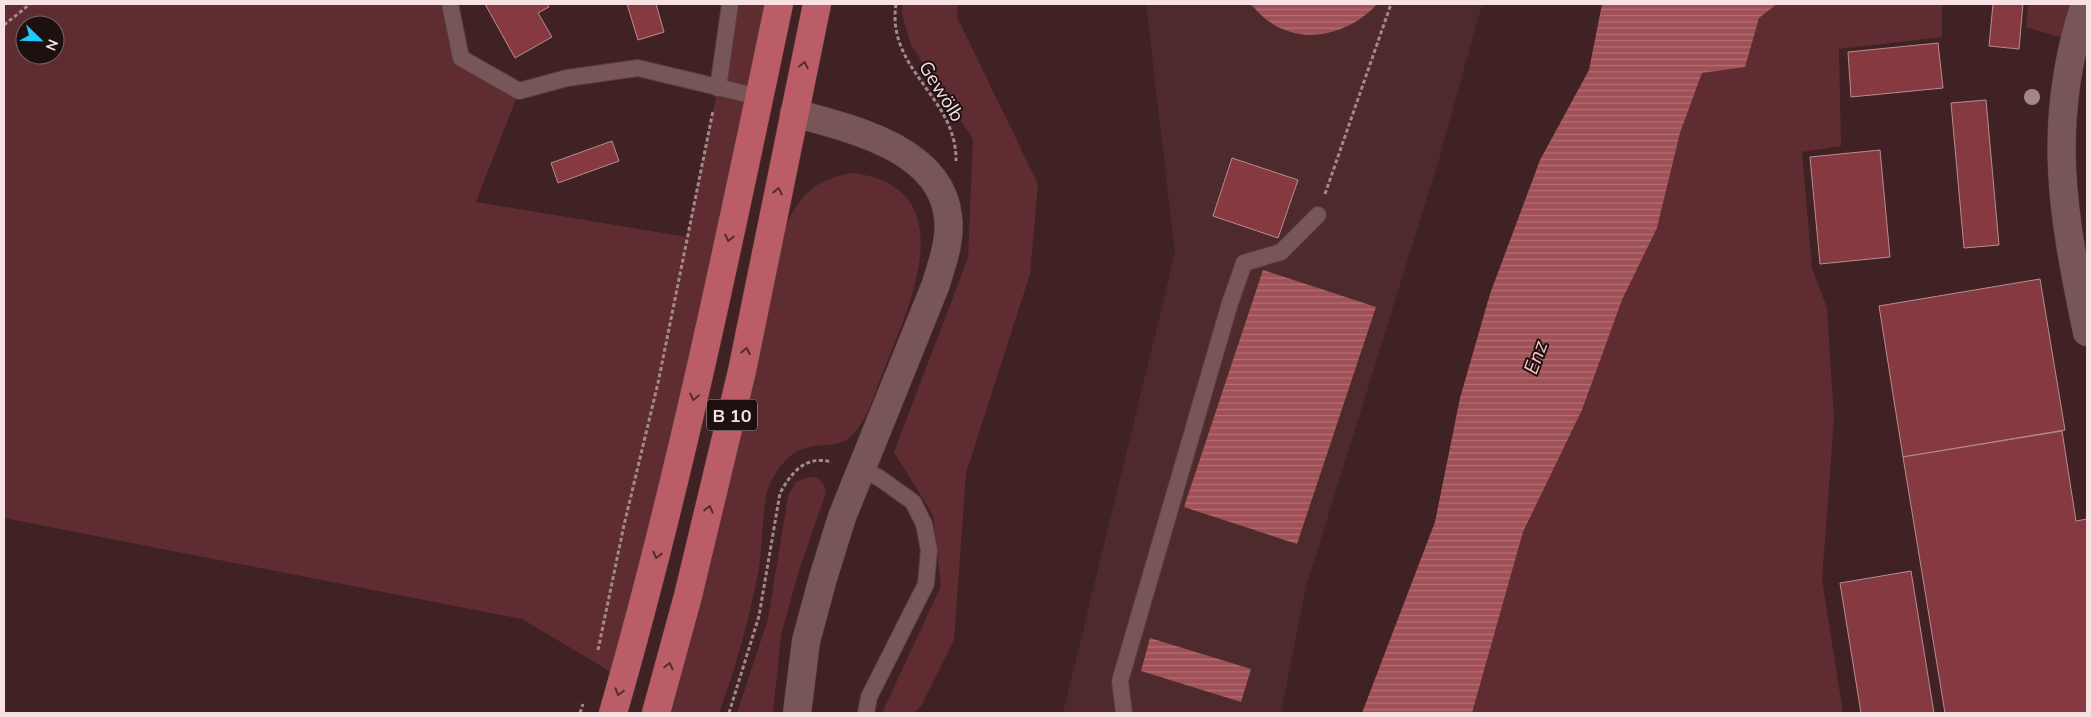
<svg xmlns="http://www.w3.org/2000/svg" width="2091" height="717" viewBox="0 0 2091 717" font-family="Mulish,sans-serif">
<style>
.built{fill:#4f2a2d}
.grass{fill:#5f2d31;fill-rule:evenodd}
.water{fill:url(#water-rules)}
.building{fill:#873942;stroke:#b58e90}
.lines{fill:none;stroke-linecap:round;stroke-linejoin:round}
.lane-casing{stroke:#583e40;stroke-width:18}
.street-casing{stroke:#583e40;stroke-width:29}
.secondary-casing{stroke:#583e40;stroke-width:29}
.primary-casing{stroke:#583e40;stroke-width:29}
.path{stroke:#a2898a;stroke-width:3;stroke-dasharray:4 2.5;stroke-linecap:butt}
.lane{stroke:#785557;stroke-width:16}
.street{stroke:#785557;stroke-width:28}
.secondary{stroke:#785557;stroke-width:28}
.primary{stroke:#bb5d67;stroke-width:28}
.tree{fill:#a28889}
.oneway{stroke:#552b2f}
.labels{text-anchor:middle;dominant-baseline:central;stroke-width:4;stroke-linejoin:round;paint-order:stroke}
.shield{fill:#1e1011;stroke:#b6a2a3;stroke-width:1}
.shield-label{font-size:18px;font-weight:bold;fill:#f7e1e2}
.street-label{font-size:19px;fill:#f7e1e2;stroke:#1e1011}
.water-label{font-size:20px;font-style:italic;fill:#f9c9cb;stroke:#1e1011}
</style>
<defs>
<pattern id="water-rules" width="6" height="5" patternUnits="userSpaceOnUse" patternTransform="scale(1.25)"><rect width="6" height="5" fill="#a05057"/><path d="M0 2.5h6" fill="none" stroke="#b37177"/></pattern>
</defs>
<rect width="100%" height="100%" fill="#402224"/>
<!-- built -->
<polygon class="built" points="1146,4 1482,4 1439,159 1306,587 1281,713 1063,713 1175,253"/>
<!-- grass -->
<g class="grass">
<path d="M4,4H450L461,58L519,91L476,202L687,237L718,88L730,4H779L622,684L606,669L522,619L4,518ZM25,25H55V55H25Z"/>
<polygon points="903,4 958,4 957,17 1038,184 1030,274 966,473 954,640 921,706 914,713 882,713 941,586 933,515 894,452 968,258 973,139 911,45 902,14"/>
<polygon points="1777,4 1942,4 1942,37 1839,49 1841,146 1802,152 1812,268 1827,308 1834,419 1822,580 1843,713 1472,713 1523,532 1582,410 1622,300 1657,228 1680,133 1702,73 1744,67 1759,18"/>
<polygon points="2028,4 2085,4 2073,41 2026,27"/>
<path d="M853,173C962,187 913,298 887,362C877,385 870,416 853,434C843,446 829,444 815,446C791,449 779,465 769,486C763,499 762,549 759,568C750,617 736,666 719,713H663L777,248C793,206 805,180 853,173Z"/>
<polygon points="808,477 818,478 824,485 826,493 800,567 781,635 773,713 737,713 768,619 788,496 796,482"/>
</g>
<!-- water -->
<g class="water">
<path d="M1250,4H1377C1350,34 1303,47 1267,20C1261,16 1256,9 1250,4Z"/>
<polygon points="1602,4 1777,4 1759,18 1745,67 1702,73 1680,133 1657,228 1622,300 1582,410 1523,532 1472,713 1362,713 1435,522 1460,398 1490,294 1540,160 1589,70"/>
<polygon points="1263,270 1376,307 1297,544 1184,507"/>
<polygon points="1150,638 1251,669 1241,702 1141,671"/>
</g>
<!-- building -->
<g class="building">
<polygon points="485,4 547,4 549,7 538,13 552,37 515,58"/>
<polygon points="627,4 656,4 664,32 638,40"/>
<polygon points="1993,4 2023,4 2019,49 1989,46"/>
<polygon points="1938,43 1943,88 1851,97 1848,52"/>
<polygon points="1986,100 1999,245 1964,248 1951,103"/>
<polygon points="612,141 619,161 558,183 551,163"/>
<polygon points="1880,150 1890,257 1820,264 1810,157"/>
<polygon points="1232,158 1298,180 1278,238 1213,216"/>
<polygon points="2040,279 2065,430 1903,457 1879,306"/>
<polygon points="2062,431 2076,521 2087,519 2087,713 1945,713 1903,457"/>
<polygon points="1911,571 1934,713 1861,713 1840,583"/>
</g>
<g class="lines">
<!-- lane casing -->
<g class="lane-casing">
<g id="lane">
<polyline points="450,4 461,58 519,91 567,78 638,68 759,97"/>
<polyline points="718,88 730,4"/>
<polyline points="862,471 878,477 913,502 924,524 929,550 926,584 869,697 866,713"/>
<polyline points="1124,713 1120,681 1230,303 1244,263 1281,252 1318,215"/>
</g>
</g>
<!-- street casing -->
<g class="street-casing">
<path id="street" d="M2085,4C2046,122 2062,213 2087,332"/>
</g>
<!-- secondary casing -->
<g class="secondary-casing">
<path id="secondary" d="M794,113C849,128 941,148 948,217C951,241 942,263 936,284L842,517L823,578L806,641L797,713"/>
</g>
<!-- primary casing -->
<g class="primary-casing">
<g id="primary">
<path d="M613,713C680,480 729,241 779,4"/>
<polyline points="656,713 688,596 742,371 817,4"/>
</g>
</g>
<!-- path -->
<g class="path">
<path d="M896,4C886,70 957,97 956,161"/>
<polyline points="4,25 30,4"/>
<polyline points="1325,194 1391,4"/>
<polyline points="598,650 624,525 658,383 713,111"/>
<polyline points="580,713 583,704"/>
<path d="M729,713L759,616L780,493C792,472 805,455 832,462"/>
</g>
<!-- lane -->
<use href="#lane" class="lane"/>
<!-- street -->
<use href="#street" class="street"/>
<!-- secondary -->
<use href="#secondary" class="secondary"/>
<!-- primary -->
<use href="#primary" class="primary"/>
</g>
<!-- trees -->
<circle class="tree" cx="2032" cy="97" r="8"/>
<!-- one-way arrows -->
<defs><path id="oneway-chevron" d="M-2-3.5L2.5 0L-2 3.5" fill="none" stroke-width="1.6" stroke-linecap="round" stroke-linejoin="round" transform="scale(1.25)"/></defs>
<g class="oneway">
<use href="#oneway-chevron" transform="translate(804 65) rotate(-78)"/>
<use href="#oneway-chevron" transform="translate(778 191) rotate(-78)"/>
<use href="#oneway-chevron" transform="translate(729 238) rotate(103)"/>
<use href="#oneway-chevron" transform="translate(746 351) rotate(-79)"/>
<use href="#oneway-chevron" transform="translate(694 397) rotate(102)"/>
<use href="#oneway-chevron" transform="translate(709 509) rotate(-76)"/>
<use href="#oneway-chevron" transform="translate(657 555) rotate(104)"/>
<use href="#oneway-chevron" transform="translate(669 666) rotate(-75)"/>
<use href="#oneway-chevron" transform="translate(619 692) rotate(106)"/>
</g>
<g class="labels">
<!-- shield labels -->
<rect class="shield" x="707" y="399.5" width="50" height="31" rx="4"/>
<g class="shield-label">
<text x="732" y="415">B 10</text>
</g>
<!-- street labels -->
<g class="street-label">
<text transform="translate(942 91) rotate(58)">Gewölb</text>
</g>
<!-- water labels -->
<g class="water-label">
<text transform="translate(1535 357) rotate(-70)">Enz</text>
</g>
</g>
<!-- border -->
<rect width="2091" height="717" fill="none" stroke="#f7e1e2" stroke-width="10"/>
<!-- north arrow -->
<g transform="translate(40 40) rotate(113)"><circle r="24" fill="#1e1011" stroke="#756465"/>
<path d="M0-4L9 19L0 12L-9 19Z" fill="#1fc9fd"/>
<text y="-8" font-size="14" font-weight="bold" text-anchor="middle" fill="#f7e1e2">N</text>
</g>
</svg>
